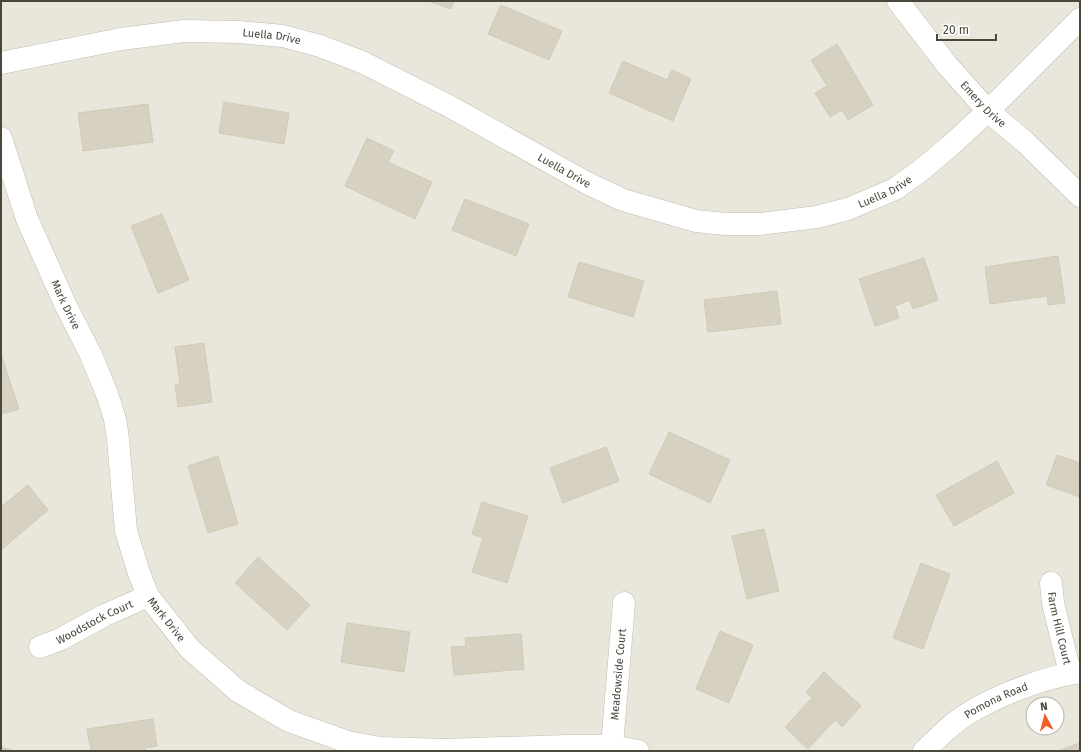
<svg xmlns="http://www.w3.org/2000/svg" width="1081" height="752" viewBox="0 0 1081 752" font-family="'Fira Sans',sans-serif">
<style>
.residential{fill:#e9e6db;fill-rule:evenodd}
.building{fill:#d7d1c2;stroke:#d1cab5}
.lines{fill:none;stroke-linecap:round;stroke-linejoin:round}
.street-casing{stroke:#c1bdaf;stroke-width:23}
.street{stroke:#fff;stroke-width:22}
.labels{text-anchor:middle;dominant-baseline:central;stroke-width:3;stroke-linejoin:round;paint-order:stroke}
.street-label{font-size:11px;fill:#4a463a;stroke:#fff}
</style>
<rect width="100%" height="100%" fill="#f5f4ec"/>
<!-- residential -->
<path class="residential" d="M1,1H1080V751H1ZM1033,704H1057V728H1033Z"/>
<!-- building -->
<g class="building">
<polygon points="428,1 454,1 451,9"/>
<polygon points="501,5 562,31 549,60 488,34"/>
<polygon points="837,44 873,105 848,120 842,110 830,117 815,93 827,86 811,60"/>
<polygon points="623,61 667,80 672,70 691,79 673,121 609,93"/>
<polygon points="224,102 289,113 284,144 219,133"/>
<polygon points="148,104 153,142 83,151 78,113"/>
<polygon points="367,138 394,151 388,162 432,182 415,219 345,186"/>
<polygon points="465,199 529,224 516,256 452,230"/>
<polygon points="162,214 189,280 158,293 131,226"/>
<polygon points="1058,256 1065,303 1048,305 1047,296 990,304 985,267"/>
<polygon points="924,258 938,300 913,309 910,300 895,306 899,318 875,326 859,279"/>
<polygon points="579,262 644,281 633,317 568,297"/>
<polygon points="777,291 781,324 708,332 704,300"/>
<polygon points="204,343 212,402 178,407 175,385 180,385 175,347"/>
<polygon points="1,354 19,409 1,414"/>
<polygon points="669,432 730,460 710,503 649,474"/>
<polygon points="606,447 619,481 563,503 550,468"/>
<polygon points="1057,455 1080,463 1080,497 1046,485"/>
<polygon points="218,456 238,524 208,533 188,466"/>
<polygon points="997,461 1014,493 954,526 936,495"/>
<polygon points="28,485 48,510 1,550 1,507"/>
<polygon points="482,502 528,516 507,583 472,572 483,538 472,534"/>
<polygon points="764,529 779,591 747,599 732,536"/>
<polygon points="258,557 310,605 287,630 235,583"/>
<polygon points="921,563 950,574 923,649 893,638"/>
<polygon points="347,623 410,632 404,672 341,662"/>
<polygon points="720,631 753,645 729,703 696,689"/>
<polygon points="521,634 524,669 454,675 451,647 466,646 465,638"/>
<polygon points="824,672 861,706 842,727 835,720 808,749 785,727 812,698 806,692"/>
<polygon points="153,719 157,746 145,748 146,751 91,751 87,729"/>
<polygon points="1080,743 1080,751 1058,751"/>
<polygon points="1,747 14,751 1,751"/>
</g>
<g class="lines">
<!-- street casing -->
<g class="street-casing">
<g id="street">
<path id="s1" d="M898,1L947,65L988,111L1025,142L1080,196"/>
<path id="s2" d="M1,63L121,39L184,31L239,32L283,36L320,46L362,62L447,105L587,183L623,200L696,221L725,224H760L817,217L848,209L895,189L920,171L950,146L988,111L1080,19"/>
<path id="s3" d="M1,138L27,219L66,306L91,355L107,394L115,419L118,439L126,531L139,573L148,596L190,649L238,691L289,721L348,742L380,748L445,750L567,746H612L638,751"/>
<path id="s4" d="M1051,583L1053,603L1070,673"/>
<path id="s5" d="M40,647L61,639L105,615L148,596"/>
<path id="s6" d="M612,746L624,603"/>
<path id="s7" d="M924,751C933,743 941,734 951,726C982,700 1040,678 1080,672"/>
</g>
</g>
<!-- street -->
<use href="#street" class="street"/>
</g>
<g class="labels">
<!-- street labels -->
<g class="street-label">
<text stroke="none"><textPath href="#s2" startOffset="274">Luella Drive</textPath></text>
<text stroke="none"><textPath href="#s1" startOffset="134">Emery Drive</textPath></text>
<text stroke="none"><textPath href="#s2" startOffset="598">Luella Drive</textPath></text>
<text stroke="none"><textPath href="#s2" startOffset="934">Luella Drive</textPath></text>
<text stroke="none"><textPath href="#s3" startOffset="179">Mark Drive</textPath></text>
<text stroke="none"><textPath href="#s3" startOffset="515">Mark Drive</textPath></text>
<text stroke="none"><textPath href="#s5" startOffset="60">Woodstock Court</textPath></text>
<text stroke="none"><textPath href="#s4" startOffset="46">Farm Hill Court</textPath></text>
<text stroke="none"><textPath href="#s6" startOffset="72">Meadowside Court</textPath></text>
<text stroke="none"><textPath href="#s7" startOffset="89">Pomona Road</textPath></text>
</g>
</g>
<!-- border -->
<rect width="1081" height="752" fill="none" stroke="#4a463a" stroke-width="4"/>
<!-- north arrow -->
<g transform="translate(1045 716) rotate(353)"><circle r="19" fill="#ffffff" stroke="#b7b5b0"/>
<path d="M0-3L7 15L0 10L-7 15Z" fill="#f15e28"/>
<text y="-6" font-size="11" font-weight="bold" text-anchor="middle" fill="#4a463a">N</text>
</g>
<!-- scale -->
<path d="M937 34v6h59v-6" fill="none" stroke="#4a463a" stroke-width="2"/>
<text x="943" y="34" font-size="12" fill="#4a463a" stroke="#ffffff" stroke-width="3" paint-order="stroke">20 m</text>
</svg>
